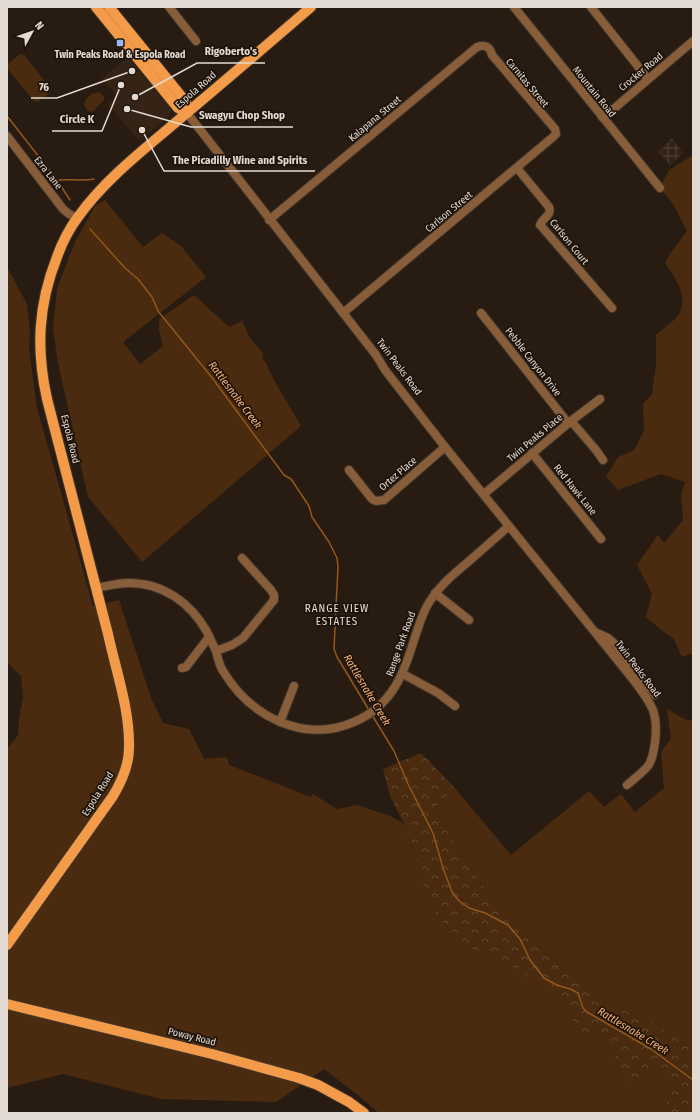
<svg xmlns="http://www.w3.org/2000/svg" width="700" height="1120" viewBox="0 0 700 1120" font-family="'Fira Sans Condensed',sans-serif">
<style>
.built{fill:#352416}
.industrial{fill:url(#industrial-grid)}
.grass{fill:#4a2b0f}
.forest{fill:url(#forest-crowns)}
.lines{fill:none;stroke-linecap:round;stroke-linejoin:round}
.stream{stroke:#94571b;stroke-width:1.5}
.minor-casing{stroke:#42372d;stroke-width:10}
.major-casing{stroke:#42372d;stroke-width:12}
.minor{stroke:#885d39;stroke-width:8}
.major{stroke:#f39b49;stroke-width:10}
.poi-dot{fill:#9db4fd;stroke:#1e1309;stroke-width:1.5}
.labels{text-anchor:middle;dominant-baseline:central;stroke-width:3.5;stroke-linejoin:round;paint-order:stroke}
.poi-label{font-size:10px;font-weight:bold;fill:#e2dad3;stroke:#1e1309}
.street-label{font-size:10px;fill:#e2dad3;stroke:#1e1309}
.water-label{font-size:11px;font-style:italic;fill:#f9b379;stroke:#1e1309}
.neighbourhood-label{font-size:11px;letter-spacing:1px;fill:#e2dad3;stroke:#1e1309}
.leader{fill:none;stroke:#e2dad3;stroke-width:1.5}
.callout-dot{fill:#e2dad3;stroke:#1e1309;stroke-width:1.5}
.callout-label{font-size:11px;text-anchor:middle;font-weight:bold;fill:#e2dad3;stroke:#1e1309;stroke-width:3.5;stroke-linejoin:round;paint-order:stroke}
</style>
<defs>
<pattern id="industrial-grid" width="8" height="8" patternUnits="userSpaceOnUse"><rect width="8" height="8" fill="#352416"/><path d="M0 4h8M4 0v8" fill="none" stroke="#524337"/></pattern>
<pattern id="forest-crowns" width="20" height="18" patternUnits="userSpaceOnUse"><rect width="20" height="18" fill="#4a2b0f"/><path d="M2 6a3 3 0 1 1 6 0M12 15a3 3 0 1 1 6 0" fill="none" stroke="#644931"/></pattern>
</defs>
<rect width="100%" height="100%" fill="#281c12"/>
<!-- built -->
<polygon class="built" points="128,57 171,110 170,116 139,141 108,104 117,96 102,78"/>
<!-- industrial -->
<polygon class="industrial" points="672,138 683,153 670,165 659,152"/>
<!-- grass -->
<g class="grass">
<polygon points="20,54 24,55 51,89 50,92 38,102 34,101 7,68 8,64"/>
<path d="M97,92C101,92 105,96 104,100L92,112L88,111L84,105L86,99L93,93L94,94Z"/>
<path d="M693,155V653L682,657L674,639L664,632L646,617L652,594L637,565L658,535L664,543L683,520L681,494L685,482L661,474L618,490L606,477L618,457L634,450L644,431L643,404L652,394L656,364V335C662,329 676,320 679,314C689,295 675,278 665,263L670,254L687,231L673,204L660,188L669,170Z"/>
<polygon points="105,200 143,247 162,233 181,246 206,277 123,342 140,364 163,346 159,331 159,319 194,295 229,327 242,321 250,338 263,353 262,358 267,365 275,382 301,426 142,562 88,497 58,363 53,328 57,289 75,242 95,206"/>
<polygon points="7,267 27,304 30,332 29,348 37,408 93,606 119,600 151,698 163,723 189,729 204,759 227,757 229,765 311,797 313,794 337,809 357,805 390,816 404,824 419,864 424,894 440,919 463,945 507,963 568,1002 576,1029 597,1038 613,1051 623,1081 637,1091 652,1068 661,1072 671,1091 663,1113 379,1113 359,1096 324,1069 276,1102 161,1099 63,1074 7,1088 7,749 18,735 19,718 23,698 21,676 7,662"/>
<polygon points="667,709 684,719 693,721 693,1050 648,1018 607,1004 576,977 539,948 490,897 453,841 435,808 454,787 511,855 589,791 604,807 621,794 635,812 664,788 661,752 671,739"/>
</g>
<!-- forest -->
<polygon class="forest" points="421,753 454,787 435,808 453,841 490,897 539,948 576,977 607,1004 648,1018 693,1050 693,1113 663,1113 671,1091 661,1072 652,1068 637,1091 623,1081 613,1051 597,1038 576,1029 567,1002 507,963 463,945 440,919 424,894 419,864 404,824 390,796 383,769"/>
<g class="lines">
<!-- stream -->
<g class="stream">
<polyline points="7,116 57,180 70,200"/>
<path d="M58,180C70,179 81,181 94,179"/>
<polyline points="90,229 125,268 138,279 152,297 158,311 213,379 284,475 291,479 309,506 312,517 329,542 337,558 338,566 334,649 337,657 369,710"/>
<polyline points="372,715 394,751 408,784 433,833 443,868 452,892 459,901 469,908 485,913 508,925 520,939 530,960 544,978 557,985 570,989 578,993 583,1008 587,1012 651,1049 693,1080"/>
</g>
<!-- minor casing -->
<g class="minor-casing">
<g id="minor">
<polyline points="169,7 196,41"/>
<polyline points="514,7 660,188"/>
<polyline points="591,7 648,79"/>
<path d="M187,113L376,355L385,370L445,447L632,678C650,702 659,711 655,742C654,750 653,759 648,766C642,773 634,779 627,785"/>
<polyline points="602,117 610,112 693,41"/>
<polyline points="7,136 63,209 69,214 77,218"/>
<path d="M517,168L549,207C552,216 543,217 540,225L542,227L612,308"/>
<path d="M269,220L477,47C486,44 490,47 492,55L555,129L556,134L553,137L343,313"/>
<polyline points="481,313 568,423"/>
<polyline points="571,421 596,450 603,460"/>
<polyline points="532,453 601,539"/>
<polyline points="349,470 372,499 376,501 384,500 445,447"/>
<polyline points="484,494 571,421 600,399"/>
<path d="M96,588C107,586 118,583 129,583C163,583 191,603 207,632C210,638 213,645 216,651C218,658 219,665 223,671C250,716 303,744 354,722C394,705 404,672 416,634C420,623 423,611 430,601C440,585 454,574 468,562C482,550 495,538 509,526"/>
<polyline points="435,593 469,620"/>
<polyline points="597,633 608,638 615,644 655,695"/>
<polyline points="216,651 232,645 243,638 274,600 274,595 271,590 242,558"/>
<polyline points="182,668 186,667 209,637"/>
<polyline points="403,674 438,693 455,706"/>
<polyline points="280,722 294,686"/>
</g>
</g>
<!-- major casing -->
<g class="major-casing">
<g id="major">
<polyline points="96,7 178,108 187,113"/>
<polyline points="109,7 185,101 187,106 187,113"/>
<path d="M7,945L113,796C122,781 129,765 129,748C130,710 116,671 108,634C88,556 67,478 47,399C36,349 38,305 57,257C62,243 69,229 78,217C106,178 146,148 182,117C225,81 268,44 311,7"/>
<polyline points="7,1004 212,1054 299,1078 318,1085 349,1102 364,1113"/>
</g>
</g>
<!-- minor -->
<use href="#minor" class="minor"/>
<!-- major -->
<use href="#major" class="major"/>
</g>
<!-- markers -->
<rect class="poi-dot" x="116" y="39" width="8" height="8" rx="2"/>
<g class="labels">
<!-- poi labels -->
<g class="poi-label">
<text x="120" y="55">Twin Peaks Road &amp; Espola Road</text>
</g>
<!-- street labels -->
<g class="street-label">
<text transform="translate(641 72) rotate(-40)">Crocker Road</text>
<text transform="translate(527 83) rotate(50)">Carnitas Street</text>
<text transform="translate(196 90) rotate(-41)">Espola Road</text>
<text transform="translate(594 92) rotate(51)">Mountain Road</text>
<text transform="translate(375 119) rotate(-40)">Kalapana Street</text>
<text transform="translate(48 173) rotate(52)">Ezra Lane</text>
<text transform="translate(449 212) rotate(-40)">Carlson Street</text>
<text transform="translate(569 242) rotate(51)">Carlson Court</text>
<text transform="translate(533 362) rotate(52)">Pebble Canyon Drive</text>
<text transform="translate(399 367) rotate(53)">Twin Peaks Road</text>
<text transform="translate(535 438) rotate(-40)">Twin Peaks Place</text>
<text transform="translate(70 439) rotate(76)">Espola Road</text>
<text transform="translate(398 474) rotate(-41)">Ortez Place</text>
<text transform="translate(575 490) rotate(51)">Red Hawk Lane</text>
<text transform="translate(401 644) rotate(-70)">Range Park Road</text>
<text transform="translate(638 669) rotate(53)">Twin Peaks Road</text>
<text transform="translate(98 794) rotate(-58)">Espola Road</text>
<text transform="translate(192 1037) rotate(14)">Poway Road</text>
</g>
<!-- water labels -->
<g class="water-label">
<text transform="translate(235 395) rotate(53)">Rattlesnake Creek</text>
<text transform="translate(367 690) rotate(59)">Rattlesnake Creek</text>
<text transform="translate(633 1031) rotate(31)">Rattlesnake Creek</text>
</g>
<!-- neighbourhood labels -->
<g class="neighbourhood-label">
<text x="337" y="608">RANGE VIEW<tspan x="337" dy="13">ESTATES</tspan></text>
</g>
</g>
<!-- callouts -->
<path class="leader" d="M135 97L197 63H265M132 71L57 98H31M127 109L191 127H293M121 85L102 131H52M142 130L164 171H315"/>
<g class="callout-dot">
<circle cx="135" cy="97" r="4"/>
<circle cx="132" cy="71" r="4"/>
<circle cx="127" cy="109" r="4"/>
<circle cx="121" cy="85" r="4"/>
<circle cx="142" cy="130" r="4"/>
</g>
<g class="callout-label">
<text x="231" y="55">Rigoberto's</text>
<text x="44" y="91">76</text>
<text x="242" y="119">Swagyu Chop Shop</text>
<text x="77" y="123">Circle K</text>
<text x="240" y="164">The Picadilly Wine and Spirits</text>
</g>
<!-- border -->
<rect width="700" height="1120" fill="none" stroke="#e2dad3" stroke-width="16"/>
<!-- north arrow -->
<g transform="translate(32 32) rotate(50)" stroke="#1e1309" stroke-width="3" paint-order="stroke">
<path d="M0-3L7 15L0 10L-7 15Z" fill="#e2dad3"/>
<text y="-6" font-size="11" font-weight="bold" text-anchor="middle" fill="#e2dad3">N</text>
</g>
</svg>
